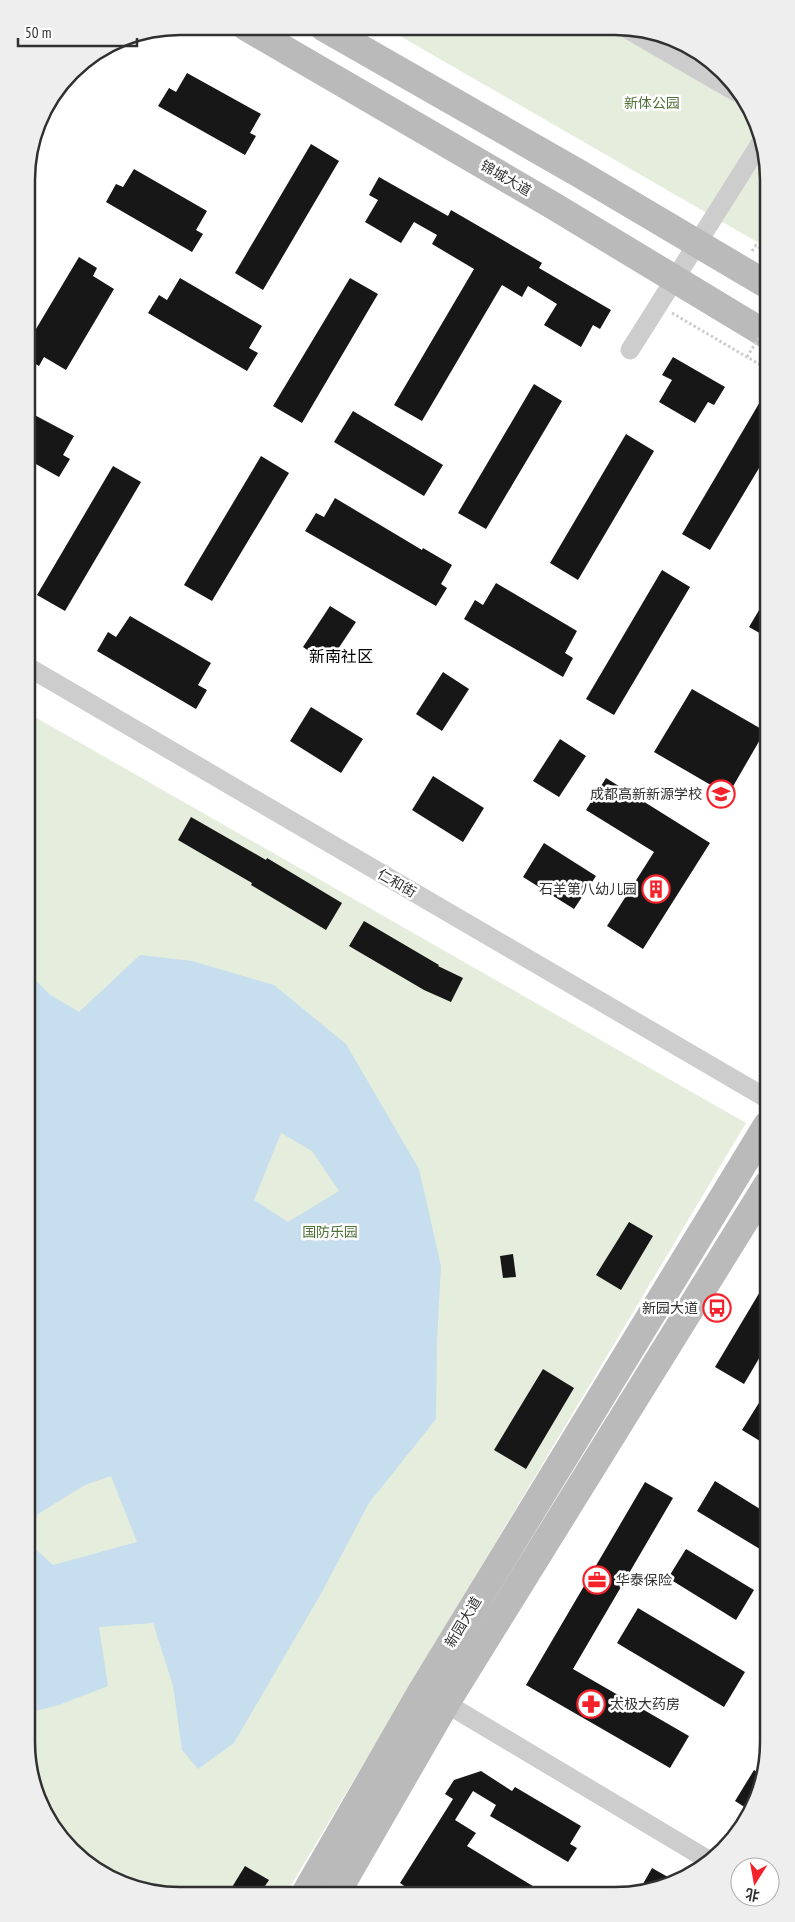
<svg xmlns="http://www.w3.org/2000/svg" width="795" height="1922" viewBox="0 0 795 1922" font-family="'PT Sans Narrow','Noto Sans SC',sans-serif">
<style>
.green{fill:#e5eedc}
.water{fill:#c7deef;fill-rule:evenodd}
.building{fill:#171717}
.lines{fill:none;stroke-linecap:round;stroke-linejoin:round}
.path{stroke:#cdcdcd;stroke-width:3;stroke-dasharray:2.5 2.5;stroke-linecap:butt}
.street{stroke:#cdcdcd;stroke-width:19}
.secondary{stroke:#bababa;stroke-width:28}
.path-bridge{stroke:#cdcdcd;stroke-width:3;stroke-dasharray:2.5 2.5;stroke-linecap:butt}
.labels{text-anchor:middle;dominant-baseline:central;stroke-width:5;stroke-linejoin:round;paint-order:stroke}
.park-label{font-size:14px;fill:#507038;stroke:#fff}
.street-label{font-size:14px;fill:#303030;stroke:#fff}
.poi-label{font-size:14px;fill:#303030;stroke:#fff;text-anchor:end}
.quarter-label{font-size:16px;fill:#000;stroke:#fff}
.rim{fill:none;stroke:#303030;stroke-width:2.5}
</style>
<rect width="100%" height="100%" fill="#fff"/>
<!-- green -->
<g class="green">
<polygon points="386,28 645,29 683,42 724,71 764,140 764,246"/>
<polygon points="28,713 746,1123 287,1892 150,1893 112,1880 71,1851 31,1782"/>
</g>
<!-- water -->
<path class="water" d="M140,955L192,961L274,985L346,1044L419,1169L441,1266L437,1341L436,1419L369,1503L322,1592L234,1743L198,1769L182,1750L173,1686L153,1623L99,1627L108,1686L59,1705L31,1712V1545L53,1565L137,1542L111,1476L85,1485L38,1514L31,1533L29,973L49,994L79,1012ZM281,1133L312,1151L339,1191L288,1222L254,1200Z"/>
<!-- building -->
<g class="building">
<polygon points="187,73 261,114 250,133 256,136 245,155 158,106 169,88 176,92"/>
<polygon points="311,144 339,161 263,290 235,273"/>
<polygon points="134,169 207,211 196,230 203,234 192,252 106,202 116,184 123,187"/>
<polygon points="379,177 448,216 451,210 542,263 539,268 611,310 600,329 593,325 581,347 544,325 557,304 528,286 522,297 502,285 422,421 394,405 474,269 432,244 437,235 414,222 401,243 365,222 378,200 369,195"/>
<polygon points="79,257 97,268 93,276 114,289 66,370 44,357 39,366 27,359 27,344"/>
<polygon points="180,278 262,326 249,348 258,353 247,371 148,313 159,295 167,300"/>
<polygon points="350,278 378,294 302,423 273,406"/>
<polygon points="673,357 725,387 714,405 708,402 695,423 659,402 672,380 662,375"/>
<polygon points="534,384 562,401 486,529 458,513"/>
<polygon points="764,395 765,458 710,550 682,534"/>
<polygon points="27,411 74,436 63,455 70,459 59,477 27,459"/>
<polygon points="353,411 443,465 424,496 334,442"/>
<polygon points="626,434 654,451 578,580 550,563"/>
<polygon points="261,456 289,473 212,601 184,585"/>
<polygon points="113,466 141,482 65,611 37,595"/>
<polygon points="335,498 422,550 423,548 452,565 441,584 447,588 436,606 305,531 316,513 324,517"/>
<polygon points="662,570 690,587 614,715 586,699"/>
<polygon points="496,583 577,631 565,653 573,658 563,677 464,619 475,600 483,605"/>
<polygon points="765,600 765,636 749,627"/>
<polygon points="330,606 356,622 328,664 303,647"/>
<polygon points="130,616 211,663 198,685 207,690 196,709 97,651 108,632 116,637"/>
<polygon points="443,672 469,689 442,731 416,714"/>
<polygon points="692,689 765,731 728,795 654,752"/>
<polygon points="311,707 363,739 341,773 290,741"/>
<polygon points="560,739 586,756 559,797 533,781"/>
<polygon points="433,776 484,808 463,842 412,810"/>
<polygon points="606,778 710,843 643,949 607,926 654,852 586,810"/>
<polygon points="191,817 266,860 267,858 342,903 326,930 251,885 252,883 178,840"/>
<polygon points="544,843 596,876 574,909 523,877"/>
<polygon points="364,921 439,965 438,966 463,978 451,1002 424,990 349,946"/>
<polygon points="629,1222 653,1236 621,1290 596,1275"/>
<polygon points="513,1254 516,1277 503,1278 500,1256"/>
<polygon points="767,1280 767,1345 744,1384 715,1367"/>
<polygon points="543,1369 574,1388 526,1469 494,1450"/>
<polygon points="767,1390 767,1414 768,1446 742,1430"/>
<polygon points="715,1481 768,1514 768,1554 697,1511"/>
<polygon points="645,1482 673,1498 573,1669 689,1736 670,1768 526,1685"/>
<polygon points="686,1549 754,1590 736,1620 668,1578"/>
<polygon points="638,1608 745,1672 724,1707 617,1643"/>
<polygon points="754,1770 763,1776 757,1801 751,1811 735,1801"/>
<polygon points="481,1771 512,1791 515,1787 581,1826 570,1844 577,1848 568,1862 490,1816 496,1805 473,1791 455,1820 476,1833 467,1846 541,1891 413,1892 400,1883 453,1799 445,1794 454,1780"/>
<polygon points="245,1866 269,1880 261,1892 229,1892"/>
<polygon points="652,1868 675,1881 655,1891 639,1891"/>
</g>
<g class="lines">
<!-- path -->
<g class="path">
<polyline points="752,251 756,245 764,251"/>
<polyline points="672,313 764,367"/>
</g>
<!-- street -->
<g class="street">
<polyline points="627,29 736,92"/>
<polyline points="630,350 763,139"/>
<polyline points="28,667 766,1098"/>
<polyline points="437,1698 710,1861"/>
</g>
<!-- secondary -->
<g class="secondary">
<polyline points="246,27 552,205 764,333"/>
<polyline points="323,27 580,174 764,283"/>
<polyline points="306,1892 423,1689 767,1125"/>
<polyline points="337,1892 446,1703 767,1185"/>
</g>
<!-- path-bridge -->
<polyline class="path-bridge" points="747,357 764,329"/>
</g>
<!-- icons -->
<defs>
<g id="school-ring" transform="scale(1.4375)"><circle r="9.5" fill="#fff" stroke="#f6222b" stroke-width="1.5"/><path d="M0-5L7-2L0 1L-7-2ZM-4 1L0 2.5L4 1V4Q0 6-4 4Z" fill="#f6222b"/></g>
<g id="building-ring" transform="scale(1.4375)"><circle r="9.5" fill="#fff" stroke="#f6222b" stroke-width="1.5"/><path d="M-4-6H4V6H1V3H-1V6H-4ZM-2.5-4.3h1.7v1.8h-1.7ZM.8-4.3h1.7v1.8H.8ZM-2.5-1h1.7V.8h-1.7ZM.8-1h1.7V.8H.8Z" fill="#f6222b"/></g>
<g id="bus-ring" transform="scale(1.4375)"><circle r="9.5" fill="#fff" stroke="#f6222b" stroke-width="1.5"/><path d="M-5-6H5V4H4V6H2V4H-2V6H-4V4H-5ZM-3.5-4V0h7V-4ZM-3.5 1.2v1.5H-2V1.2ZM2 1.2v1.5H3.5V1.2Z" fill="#f6222b"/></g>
<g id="office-ring" transform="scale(1.4375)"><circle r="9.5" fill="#fff" stroke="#f6222b" stroke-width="1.5"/><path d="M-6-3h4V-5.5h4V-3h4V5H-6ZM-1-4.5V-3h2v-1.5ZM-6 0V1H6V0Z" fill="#f6222b"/></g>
<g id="pharmacy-ring" transform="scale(1.4375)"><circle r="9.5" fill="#fff" stroke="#f6222b" stroke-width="1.5"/><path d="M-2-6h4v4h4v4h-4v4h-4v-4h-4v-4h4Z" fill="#f6222b"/></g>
</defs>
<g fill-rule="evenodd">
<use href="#school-ring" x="721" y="794"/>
<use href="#building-ring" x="656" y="889"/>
<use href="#bus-ring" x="717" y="1308"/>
<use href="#office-ring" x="597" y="1580"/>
<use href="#pharmacy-ring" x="591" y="1704"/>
</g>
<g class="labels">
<!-- park labels -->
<g class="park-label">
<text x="652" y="103">新体公园</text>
<text x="330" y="1232">国防乐园</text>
</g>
<!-- street labels -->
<g class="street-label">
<text transform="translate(506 178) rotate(30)">锦城大道</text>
<text transform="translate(397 883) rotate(30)">仁和街</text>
<text transform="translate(463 1622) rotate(-59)">新园大道</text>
</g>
<!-- poi labels -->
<g class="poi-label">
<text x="702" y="794">成都高新新源学校</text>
<text x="637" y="889">石羊第八幼儿园</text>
<text x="698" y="1308">新园大道</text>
<text x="616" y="1580" text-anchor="start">华泰保险</text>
<text x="610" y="1704" text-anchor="start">太极大药房</text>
</g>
<!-- quarter labels -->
<g class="quarter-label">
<text x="341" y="656">新南社区</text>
</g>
</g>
<!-- crop -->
<path d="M0 0H795V1922H0ZM180 35H615A145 145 0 0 1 760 180V1742A145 145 0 0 1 615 1887H180A145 145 0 0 1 35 1742V180A145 145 0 0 1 180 35Z" fill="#eee" fill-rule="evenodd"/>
<path class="rim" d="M180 35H615A145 145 0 0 1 760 180V1742A145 145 0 0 1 615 1887H180A145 145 0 0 1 35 1742V180A145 145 0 0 1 180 35Z"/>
<!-- north arrow -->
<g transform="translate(755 1882) rotate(191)"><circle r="24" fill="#ffffff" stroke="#acacac"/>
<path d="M0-4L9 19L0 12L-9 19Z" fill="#f6222b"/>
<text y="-8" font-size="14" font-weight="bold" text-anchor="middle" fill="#303030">北</text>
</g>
<!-- scale -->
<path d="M18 38v8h119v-8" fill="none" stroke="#303030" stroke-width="2.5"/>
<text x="25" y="38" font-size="15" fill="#303030" stroke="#ffffff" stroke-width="4" paint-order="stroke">50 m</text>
</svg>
